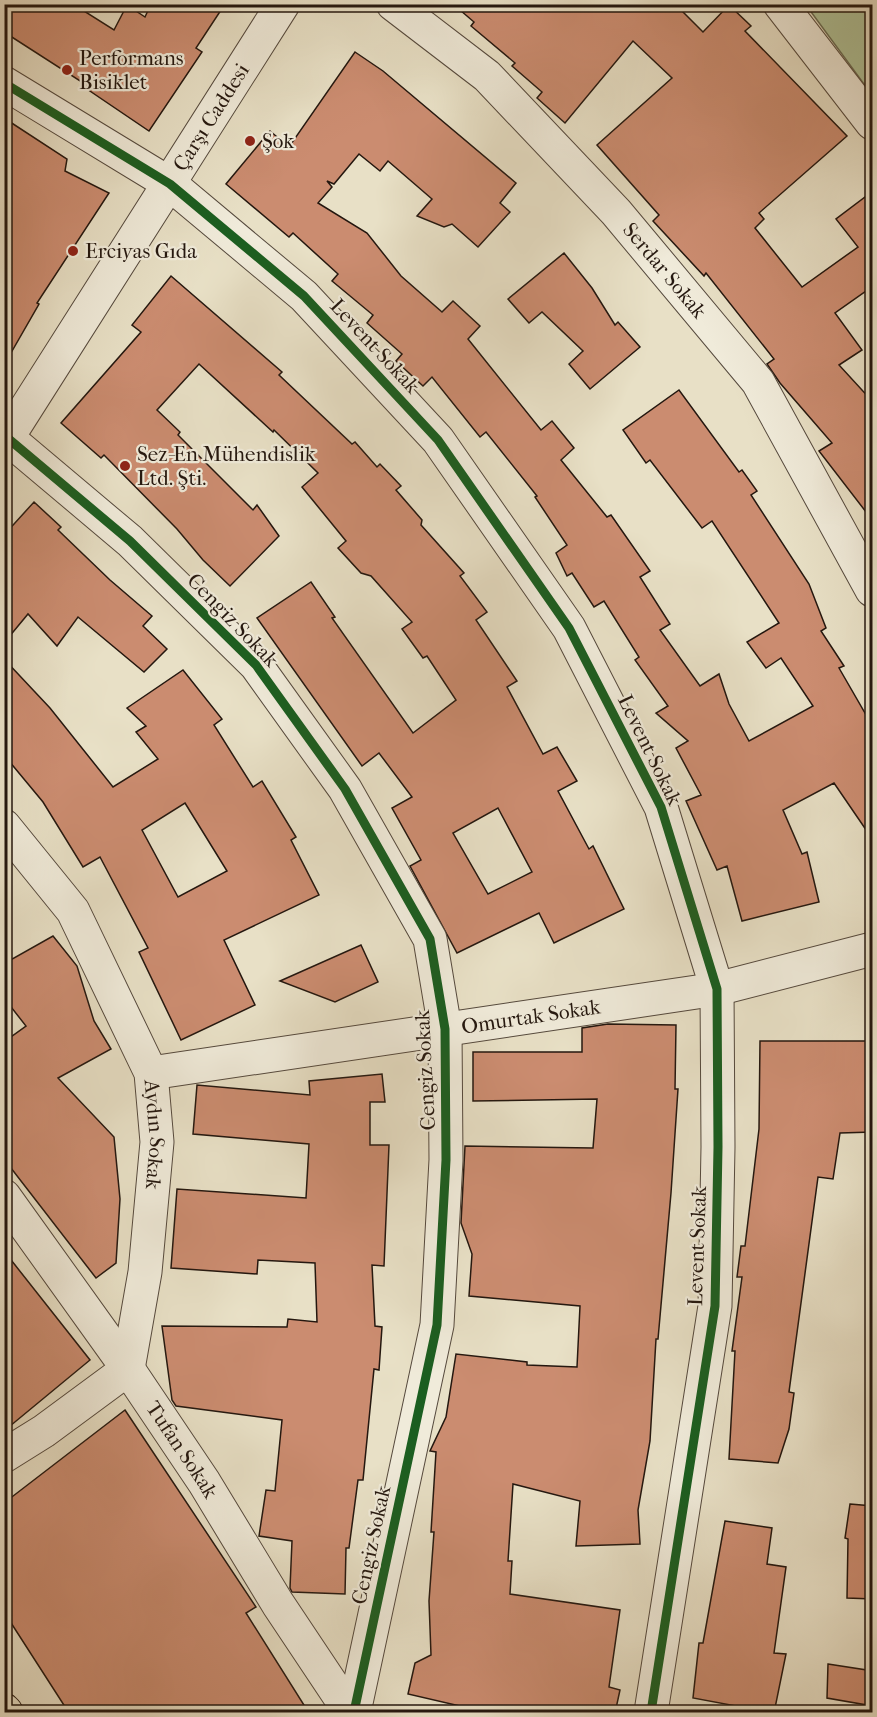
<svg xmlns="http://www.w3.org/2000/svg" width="877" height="1717" viewBox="0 0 877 1717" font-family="'IM FELL French Canon',serif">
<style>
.green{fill:#b0c399;stroke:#6a6d54;stroke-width:1.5}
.building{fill:#cb8c70;stroke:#24170f;stroke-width:1.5;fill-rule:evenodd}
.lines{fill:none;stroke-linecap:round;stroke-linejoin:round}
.minor-casing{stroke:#55493d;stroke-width:35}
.major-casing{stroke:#24170f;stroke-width:35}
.minor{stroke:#f0ebda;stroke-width:33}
.major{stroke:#e8e0c6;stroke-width:33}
.cycleway-casing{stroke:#f0ebda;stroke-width:13}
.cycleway{stroke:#1b5e20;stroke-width:9}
.poi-dot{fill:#8f2418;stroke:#f0ebda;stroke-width:2}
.labels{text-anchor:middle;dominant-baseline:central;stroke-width:4.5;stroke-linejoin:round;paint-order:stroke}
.poi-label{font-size:21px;fill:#24170f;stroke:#f0ebda;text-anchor:start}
.street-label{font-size:21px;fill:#24170f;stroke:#f0ebda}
</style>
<rect width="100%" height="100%" fill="#e8e0c6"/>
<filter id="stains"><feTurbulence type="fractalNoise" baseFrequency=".00333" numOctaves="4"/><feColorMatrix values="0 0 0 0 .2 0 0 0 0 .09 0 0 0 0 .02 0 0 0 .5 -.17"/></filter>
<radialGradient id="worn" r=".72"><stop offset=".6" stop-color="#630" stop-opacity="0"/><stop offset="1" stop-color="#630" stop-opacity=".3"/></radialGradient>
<!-- green -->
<polygon class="green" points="806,5 872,5 872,95"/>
<!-- building -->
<g class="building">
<polygon points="4,4 73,4 114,30 127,5 145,17 151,4 225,4 196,48 202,52 149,131 84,87 85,84 4,32"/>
<polygon points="453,4 675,4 703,32 729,5 751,26 745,31 847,136 759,213 764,219 755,228 802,287 858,247 836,219 873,191 873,286 835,313 862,350 839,365 873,402 873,521 819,451 832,443 780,383 767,364 774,359 706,273 704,276 653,221 659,215 597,145 672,78 633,41 565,123 537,98 542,92 512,66 515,63 471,26 474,22"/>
<polygon points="355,52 383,71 516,183 500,203 510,212 478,247 452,224 444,227 417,216 432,199 388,161 380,171 359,154 334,184 327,181 332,187 318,203 367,233 401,276 442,312 453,301 480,326 468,339 541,430 552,421 574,448 561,460 607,517 611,515 650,571 640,577 670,624 660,630 700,686 719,674 729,704 749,741 813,706 781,658 766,668 747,642 779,623 712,521 702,528 650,460 646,463 623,430 679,390 739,472 742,470 757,491 751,495 809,584 826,628 821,631 844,666 839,668 873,727 873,840 834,783 783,810 802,854 807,852 819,902 742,921 727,866 717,870 686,801 701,795 676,748 688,741 656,713 668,706 635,660 639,657 604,601 594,607 572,573 567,576 556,553 567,545 535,497 537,496 486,432 480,437 432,377 423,386 396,361 402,354 367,323 373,315 332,281 338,274 293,233 289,237 226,184 270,131 289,147"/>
<polygon points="4,118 67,159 65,171 109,193 37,303 39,304 4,365"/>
<polygon points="564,253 592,288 615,325 618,322 640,347 590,389 569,364 583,351 542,312 529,323 508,299"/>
<path d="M171,276L282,372L279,375L352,444L355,442L377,467L380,464L401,486L396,490L422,520L421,525L464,573L460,576L487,612L476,620L517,681L507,687L543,754L557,747L577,781L558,791L589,849L593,846L624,909L554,943L539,913L457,953L410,866L421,860L392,808L412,797L379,753L362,766L257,618L311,582L335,617L332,618L413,733L456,700L427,656L423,658L402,629L412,622L371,576L361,573L338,548L346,541L302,487L318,473L274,430L273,432L199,364L157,410L180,432L178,435L253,510L257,505L279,536L230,586L203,560L177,529L104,455L101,458L61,423L141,332L132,325ZM498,808L532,872L488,894L453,833Z"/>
<polygon points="34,502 61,527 58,530 110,580 152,616 143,626 167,649 144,672 78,617 57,646 28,614 4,643 4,535"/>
<path d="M4,659L50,708L113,787L158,759L136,732L146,726L127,708L183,670L222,719L214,725L253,787L262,781L296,837L291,840L319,895L224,940L255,1005L181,1040L139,952L148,948L100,857L83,867L43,802L4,755ZM185,803L227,871L178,897L142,830Z"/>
<polygon points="53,936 77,966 94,1021 111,1049 58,1078 114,1137 120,1199 116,1263 96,1278 4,1159 4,1042 26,1026 4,998 4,981 11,977 5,963"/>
<polygon points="361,945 378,982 335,1002 280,981"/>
<polygon points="608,1024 676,1025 675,1089 678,1089 671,1193 658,1339 656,1339 650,1441 638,1510 640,1544 576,1546 580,1501 513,1484 508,1561 512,1561 510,1594 620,1610 609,1687 620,1690 615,1713 490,1713 408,1694 415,1663 431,1655 429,1601 434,1532 431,1532 436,1452 430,1451 446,1417 456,1354 527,1362 527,1365 577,1367 580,1306 469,1296 472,1254 461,1223 465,1146 593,1148 597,1099 473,1101 473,1052 582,1052 582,1028"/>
<polygon points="760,1041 873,1041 873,1132 840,1133 833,1179 818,1177 789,1392 794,1393 789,1429 778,1463 729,1459 735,1351 732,1351 742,1277 737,1277 741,1246 745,1246 759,1129"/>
<polygon points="382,1074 385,1102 370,1102 370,1145 389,1145 384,1266 372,1265 375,1326 382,1327 379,1370 374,1369 363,1480 358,1480 349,1548 346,1548 345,1594 292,1592 290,1588 292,1541 259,1536 266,1490 275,1491 282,1420 176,1406 172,1400 162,1326 287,1327 288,1319 317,1322 315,1263 258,1260 257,1274 171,1268 177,1189 306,1198 309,1144 193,1134 197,1085 310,1095 309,1081"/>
<polygon points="4,1251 90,1360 4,1431"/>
<polygon points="125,1410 256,1607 246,1613 309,1713 69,1713 4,1612 4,1503"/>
<polygon points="850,1504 873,1506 873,1599 847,1598 848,1539 845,1538"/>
<polygon points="725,1521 772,1528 767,1564 786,1567 774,1653 786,1654 774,1713 693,1698 699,1643 703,1643"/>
<polygon points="828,1664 873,1671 873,1706 827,1698"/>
</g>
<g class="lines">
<!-- minor casing -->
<g class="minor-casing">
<g id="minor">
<path id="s1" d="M393,4L487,76L616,212L758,382L872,590"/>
<polyline points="780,4 872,123"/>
<polyline points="4,83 170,184 304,296 438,440 569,628 661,807 717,989 718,1147 715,1306 651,1712"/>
<polyline points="4,435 130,541 256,665 345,789 430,939 445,1029 446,1160 437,1325 354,1712"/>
<path id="s2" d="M4,443L283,4"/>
<path id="s3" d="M4,826L73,911L151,1073L157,1142L145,1272L128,1369L44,1431L4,1456"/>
<path id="s4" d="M151,1073L717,989L872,949"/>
<path id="s5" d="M4,1196L128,1369L204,1482L278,1604L350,1712"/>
</g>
</g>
<!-- major casing -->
<g class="major-casing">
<polyline id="major" points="4,1710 6,1712"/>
</g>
<!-- minor -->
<use href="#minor" class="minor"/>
<!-- major -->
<use href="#major" class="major"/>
<!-- cycleway casing -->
<g class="cycleway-casing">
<g id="cycleway">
<polyline points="4,83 170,184 304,296 438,440 569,628 661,807 717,989 718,1147 715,1306 651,1712"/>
<polyline points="4,435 130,541 256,665 345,789 430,939 445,1029 446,1160 437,1325 354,1712"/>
</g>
</g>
<!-- cycleway -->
<use href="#cycleway" class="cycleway"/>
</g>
<!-- markers -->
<g class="poi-dot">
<circle cx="67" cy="70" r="6"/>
<circle cx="250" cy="141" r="6"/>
<circle cx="73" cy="251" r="6"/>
<circle cx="125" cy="466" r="6"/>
</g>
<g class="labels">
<!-- poi labels -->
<g class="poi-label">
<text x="79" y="58">Performans<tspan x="79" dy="24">Bisiklet</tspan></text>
<text x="262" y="141">Şok</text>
<text x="85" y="251">Erciyas Gıda</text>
<text x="137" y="454">Sez-En Mühendislik<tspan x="137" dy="24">Ltd. Şti.</tspan></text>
</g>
<!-- street labels -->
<g class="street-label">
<text stroke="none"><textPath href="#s2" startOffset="386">Çarşı Caddesi</textPath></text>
<text stroke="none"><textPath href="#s1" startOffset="382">Serdar Sokak</textPath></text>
<text transform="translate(375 346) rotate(47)">Levent Sokak</text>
<text transform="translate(233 620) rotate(46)">Cengiz Sokak</text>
<text transform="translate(650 750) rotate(64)">Levent Sokak</text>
<text stroke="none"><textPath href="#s4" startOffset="384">Omurtak Sokak</textPath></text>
<text transform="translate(425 1070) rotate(-93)">Cengiz Sokak</text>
<text stroke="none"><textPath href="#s3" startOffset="351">Aydın Sokak</textPath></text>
<text transform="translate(697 1246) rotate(-88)">Levent Sokak</text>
<text stroke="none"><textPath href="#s5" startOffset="310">Tufan Sokak</textPath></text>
<text transform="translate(371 1545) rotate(-78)">Cengiz Sokak</text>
</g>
</g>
<!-- margin -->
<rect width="877" height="1717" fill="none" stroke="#e8e0c6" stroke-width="24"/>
<rect x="6" y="6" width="865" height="1705" fill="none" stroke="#24170f" stroke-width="3"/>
<rect x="12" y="12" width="853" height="1693" fill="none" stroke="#24170f" stroke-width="1.5"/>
<rect width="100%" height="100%" filter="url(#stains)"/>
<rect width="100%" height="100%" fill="url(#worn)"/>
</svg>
